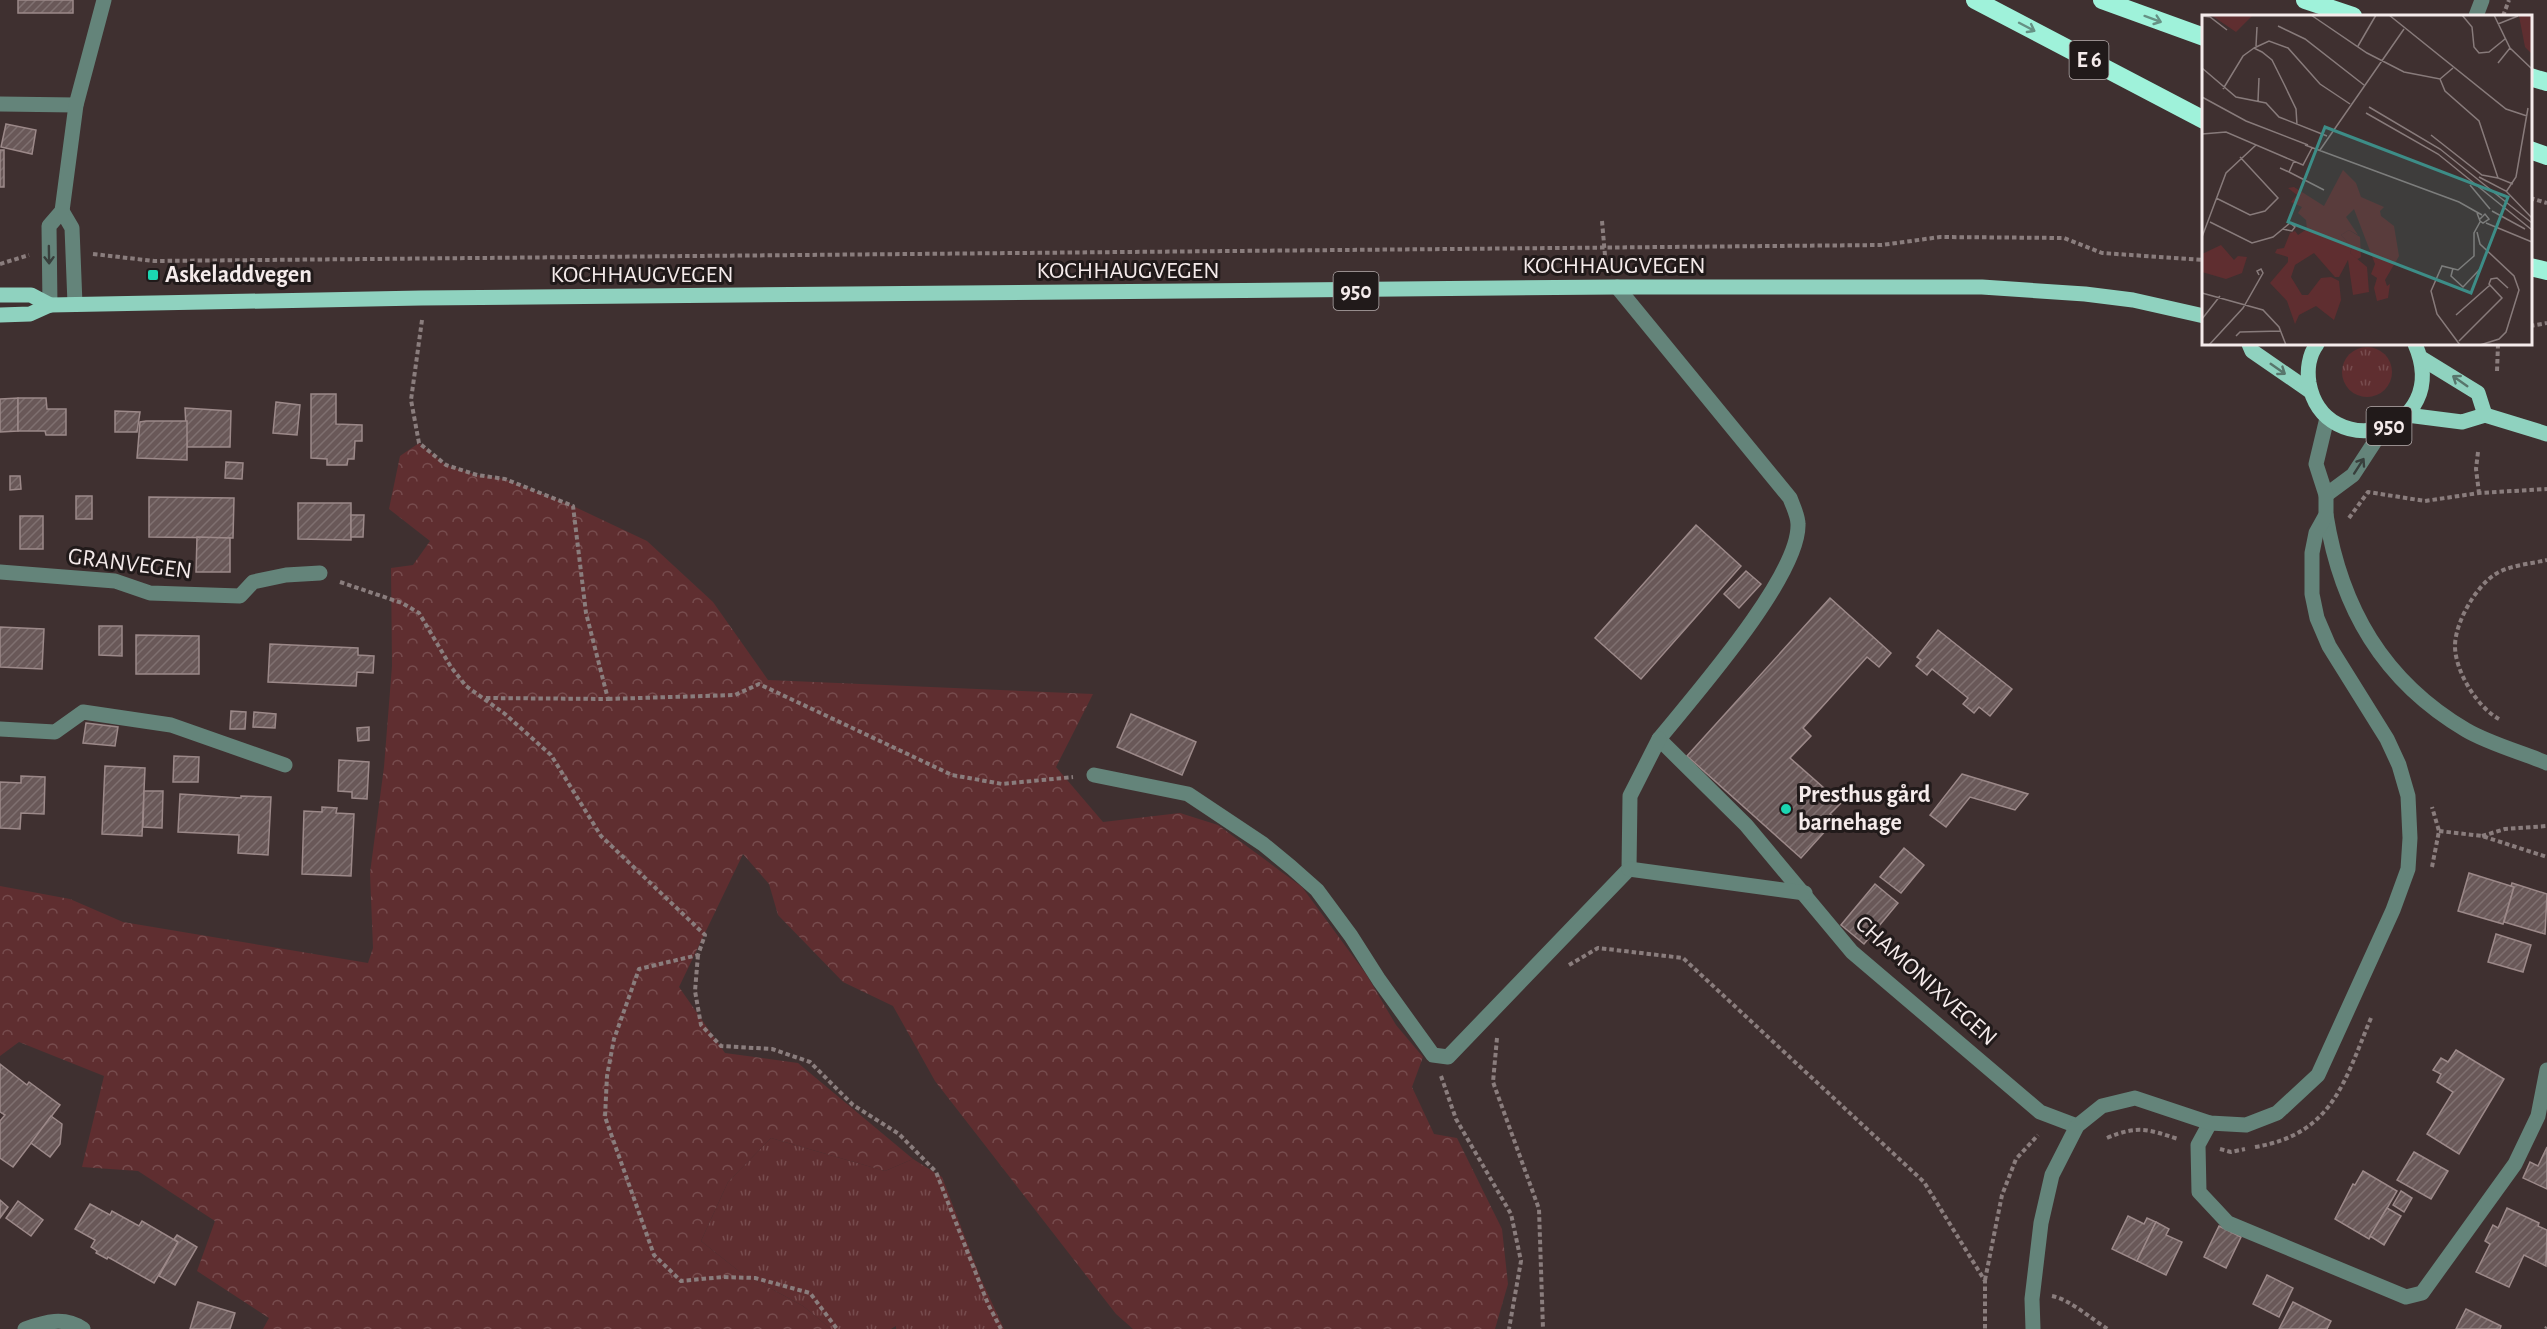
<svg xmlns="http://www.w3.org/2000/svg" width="2547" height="1329" viewBox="0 0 2547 1329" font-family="'Alegreya Sans',sans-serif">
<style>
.grass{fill:url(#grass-tufts)}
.forest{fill:url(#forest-crowns)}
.building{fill:url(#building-hatch);stroke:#9c8989;stroke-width:1.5}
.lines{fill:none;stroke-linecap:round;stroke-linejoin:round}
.path{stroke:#8a7d7d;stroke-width:4;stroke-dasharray:4.5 3;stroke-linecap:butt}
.minor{stroke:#64847a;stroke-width:15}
.major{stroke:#8fd2bf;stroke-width:15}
.highway{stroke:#9ff2da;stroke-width:18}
.oneway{stroke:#669184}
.oneway2{stroke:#383f3c}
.oneway3{stroke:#58766c}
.poi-dot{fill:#1bd5b1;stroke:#211a1a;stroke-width:2}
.labels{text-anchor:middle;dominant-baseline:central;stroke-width:6;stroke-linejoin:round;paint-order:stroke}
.shield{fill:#211a1a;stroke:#b5acac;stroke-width:1.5}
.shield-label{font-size:22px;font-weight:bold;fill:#f5ebeb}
.street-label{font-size:24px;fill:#f5ebeb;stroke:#211a1a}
.poi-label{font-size:24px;font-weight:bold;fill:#f5ebeb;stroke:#211a1a;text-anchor:start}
.inset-road{fill:none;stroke:#887b7b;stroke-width:1.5}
.view{fill:#3d8d87;fill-opacity:0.15;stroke:#3d8d87;stroke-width:3}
.inset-edge{fill:none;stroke:#f5ebeb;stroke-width:3}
</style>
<defs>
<pattern id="grass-tufts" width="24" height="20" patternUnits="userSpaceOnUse" patternTransform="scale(1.5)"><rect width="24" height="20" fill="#5f2e30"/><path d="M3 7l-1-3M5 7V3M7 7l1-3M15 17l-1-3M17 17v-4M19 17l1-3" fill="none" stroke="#774c4e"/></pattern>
<pattern id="forest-crowns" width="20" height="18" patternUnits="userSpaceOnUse" patternTransform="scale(1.5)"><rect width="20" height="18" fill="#5f2e30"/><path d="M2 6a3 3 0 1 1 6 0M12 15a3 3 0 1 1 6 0" fill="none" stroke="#774c4e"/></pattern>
<pattern id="building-hatch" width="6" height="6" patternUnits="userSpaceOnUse" patternTransform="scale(1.5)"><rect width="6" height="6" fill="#695858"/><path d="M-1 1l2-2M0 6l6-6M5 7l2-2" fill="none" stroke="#7f7070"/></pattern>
</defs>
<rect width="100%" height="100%" fill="#3f3030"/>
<!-- grass -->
<g class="grass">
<circle cx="2367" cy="372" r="25"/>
<polygon points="771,1138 885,1171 913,1159 942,1177 981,1279 1004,1329 896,1329 896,1326 891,1329 831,1329 803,1306 740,1272 701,1241 728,1182"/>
</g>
<!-- forest -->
<polygon class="forest" points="419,443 446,465 477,475 505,479 573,506 647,541 713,602 768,680 1093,694 1056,767 1103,822 1180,813 1218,825 1302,887 1366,974 1396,1025 1423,1057 1412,1087 1434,1134 1457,1138 1502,1229 1508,1284 1495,1329 1133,1329 1116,1314 935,1081 893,1006 843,982 778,915 769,884 743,854 679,987 725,1053 798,1063 913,1159 885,1171 771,1138 728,1182 701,1241 740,1272 803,1306 831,1329 263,1329 269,1318 197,1271 215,1221 138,1171 82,1167 104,1076 19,1042 0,1056 0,886 70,899 123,922 368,963 373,948 370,873 384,767 392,666 391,568 413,565 430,541 389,509 400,456"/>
<!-- building -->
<g class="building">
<rect x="18" y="0" width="55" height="13"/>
<polygon points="6,124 36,130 32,154 1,147"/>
<rect x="0" y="150" width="4" height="37"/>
<polygon points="311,394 336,394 336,424 362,425 362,441 355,441 354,459 348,459 347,465 327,465 327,459 311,458"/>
<polygon points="18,398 18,431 0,432 0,399"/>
<polygon points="18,398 46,398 47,409 66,409 66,435 46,435 45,431 18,431"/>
<polygon points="276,402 300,405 297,435 273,433"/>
<polygon points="185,408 231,411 230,447 187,447"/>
<polygon points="115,411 140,412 137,432 115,432"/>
<polygon points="146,421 187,421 187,460 137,458 140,422"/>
<polygon points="226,462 243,463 242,479 225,478"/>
<polygon points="10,476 20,476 21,489 10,490"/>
<rect x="76" y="496" width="16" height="23"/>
<polygon points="149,497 234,498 233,538 149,537"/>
<polygon points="298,503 351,503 351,540 298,539"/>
<polygon points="351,515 364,515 363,537 351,537"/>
<rect x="20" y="516" width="23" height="33"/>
<polygon points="1696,525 1741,566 1641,679 1595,638"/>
<polygon points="197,537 230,538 230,572 196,572"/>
<polygon points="1746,571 1761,584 1739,608 1724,594"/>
<polygon points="1830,598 1891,653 1879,667 1867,657 1803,728 1811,736 1790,758 1841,803 1830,814 1836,819 1801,858 1687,756"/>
<polygon points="99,626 122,626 122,656 99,655"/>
<polygon points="0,627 44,629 42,669 0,667"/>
<polygon points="1938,630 2012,689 1990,716 1979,707 1974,713 1963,704 1968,698 1932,669 1927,675 1916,666 1921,660 1917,657"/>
<polygon points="136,635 199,636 199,674 136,674"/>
<polygon points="270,644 358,648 358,655 374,656 373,673 357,672 356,686 268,682"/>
<polygon points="231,711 246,712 245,729 230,729"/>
<polygon points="254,712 276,714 275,728 253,727"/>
<polygon points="1131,714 1196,742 1182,775 1117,747"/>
<polygon points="86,723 118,727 115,746 83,743"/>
<polygon points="369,727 369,740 358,741 357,728"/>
<polygon points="174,756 199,757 198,782 173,782"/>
<polygon points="339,760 369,762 367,799 352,798 352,792 338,791"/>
<polygon points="105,766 145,768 142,836 102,834"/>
<polygon points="1962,774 2028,794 2015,810 1970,797 1946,827 1930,815"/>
<polygon points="21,776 45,777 44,814 21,813 20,829 0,828 0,782 21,783"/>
<polygon points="144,791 163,791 162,828 143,827"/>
<polygon points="180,794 241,798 241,796 271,797 268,855 238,853 239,835 178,832"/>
<polygon points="322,807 337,808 336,813 354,814 351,876 302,874 304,811 322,812"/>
<polygon points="1904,848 1924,865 1901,893 1880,877"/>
<polygon points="2469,873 2514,887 2503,924 2458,911"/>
<polygon points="2512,883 2547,894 2545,934 2504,922 2514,887 2511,886"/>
<polygon points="1875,884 1898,903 1864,944 1841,925"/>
<polygon points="2496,934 2531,945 2523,972 2488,962"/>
<polygon points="2456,1050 2504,1079 2459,1154 2427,1134 2453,1092 2437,1082 2441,1074 2433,1070 2441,1058 2448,1062"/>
<polygon points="0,1064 27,1085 29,1082 60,1105 13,1167 0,1158 0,1121 5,1115 0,1112"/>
<polygon points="51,1116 62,1124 60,1144 50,1157 31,1143"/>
<polygon points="2547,1147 2547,1189 2523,1178 2530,1162 2538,1166"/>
<polygon points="2414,1152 2448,1171 2431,1199 2397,1180"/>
<polygon points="2363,1171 2397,1191 2369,1239 2335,1219 2353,1184 2355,1185"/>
<polygon points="2401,1191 2412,1198 2404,1212 2393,1205"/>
<polygon points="0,1200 8,1207 0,1218"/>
<polygon points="18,1201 43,1220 31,1236 6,1218"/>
<polygon points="90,1204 110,1215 112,1211 139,1226 142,1221 178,1242 154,1283 108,1257 107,1259 96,1253 97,1251 91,1247 95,1240 75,1229"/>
<polygon points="2387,1208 2401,1216 2384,1245 2370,1236"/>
<polygon points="2507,1208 2539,1223 2538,1226 2547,1230 2546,1266 2524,1255 2509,1287 2476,1272 2490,1244 2485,1241 2493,1225 2498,1228"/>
<polygon points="2128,1216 2144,1224 2147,1218 2156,1222 2137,1261 2112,1249"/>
<polygon points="2156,1222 2169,1229 2166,1235 2182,1242 2166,1275 2137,1261"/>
<polygon points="2219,1226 2241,1237 2226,1268 2204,1257"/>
<polygon points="177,1235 197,1247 175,1285 159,1276 178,1242 174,1239"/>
<polygon points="2267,1275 2293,1288 2279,1317 2253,1304"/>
<polygon points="198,1302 235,1313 230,1329 190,1329"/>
<polygon points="2293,1302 2331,1321 2327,1329 2279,1329"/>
<polygon points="2466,1309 2501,1326 2500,1329 2456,1329"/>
</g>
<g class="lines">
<!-- path -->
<g class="path">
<polyline points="2503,16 2509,0"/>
<polyline points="2530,198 2547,203"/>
<polyline points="1602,221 1606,267"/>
<polyline points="93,254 154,261 1882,245 1940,237 2064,238 2102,253 2204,260"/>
<polyline points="0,264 29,255"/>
<polyline points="422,320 411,400 419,443 446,465 477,475 505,479 573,506 586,613 608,699 483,698"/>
<polyline points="2530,326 2547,323"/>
<polyline points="2497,371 2498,344"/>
<polyline points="2478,452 2476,469 2479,493"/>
<polyline points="2349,518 2368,492 2425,501 2479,493 2547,489"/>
<polyline points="340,582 402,603 419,613 451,667 466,686 505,714 551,755 601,836 705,935 698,955 639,969 614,1039 607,1076 605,1117 654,1255 681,1281 723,1277 755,1278 810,1293 837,1329"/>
<polyline points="608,699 735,695 759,684 952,775 1002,784 1073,777"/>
<path d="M2499,719C2477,707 2455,671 2455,646C2455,623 2475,588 2494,575C2509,565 2530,564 2547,560"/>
<polyline points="2439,831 2482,836 2547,857"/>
<polyline points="2482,836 2505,829 2547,826"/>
<polyline points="2432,867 2439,831 2432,807"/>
<polyline points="698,955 695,991 701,1025 721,1046 772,1049 810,1062 853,1105 899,1134 936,1172 988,1304 1001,1329"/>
<polyline points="1569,965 1598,948 1683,958 1924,1182 1985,1281 1985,1329"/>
<polyline points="1497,1038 1493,1082 1539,1209 1543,1329"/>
<polyline points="1441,1076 1456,1119 1511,1214 1521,1261 1509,1329"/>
<path d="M2107,1138C2138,1125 2147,1129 2178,1139"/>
<path d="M2255,1147C2333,1134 2344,1082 2371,1018"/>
<polyline points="2220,1149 2231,1152 2245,1149"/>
<polyline points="1985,1280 2002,1195 2016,1159 2038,1135"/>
<path d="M2052,1296C2071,1300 2091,1319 2108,1329"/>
<polyline points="2546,1329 2547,1327"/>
</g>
<!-- minor -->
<g class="minor">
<polyline points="2476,16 2482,0"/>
<polyline points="0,104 76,105"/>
<polyline points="62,211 72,228 75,304"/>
<path d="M1617,287L1790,498C1793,506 1798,516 1798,524C1800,576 1693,697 1659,739L1746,825L1852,952L2040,1112L2077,1126"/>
<polyline points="50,305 49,226 62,211 76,105 104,0"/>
<polyline points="2326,495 2353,475 2383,429"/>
<path d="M2326,515C2341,608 2383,681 2466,730C2490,744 2521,752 2547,763"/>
<polyline points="0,572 115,581 150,593 240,596 253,582 286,575 320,573"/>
<polyline points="0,729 55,732 83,712 171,725 285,765"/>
<polyline points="1094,775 1188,794 1263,844 1291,867 1317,890 1351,936 1379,980 1433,1055 1448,1057 1629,869 1630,796 1659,739"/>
<polyline points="1629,869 1805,893"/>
<polyline points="2210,1123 2198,1145 2199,1192 2228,1223 2406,1297 2422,1293 2515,1164 2538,1116 2547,1070"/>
<path d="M25,1329C45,1322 64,1316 83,1329"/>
<polyline points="2033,1329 2032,1299 2041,1223 2052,1175 2077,1126 2102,1106 2135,1098 2210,1123 2246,1125 2277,1113 2318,1075 2393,910 2408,869 2410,838 2408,796 2399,765 2387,739 2329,646 2317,618 2312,594 2312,553 2316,533 2326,515 2326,495 2316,464 2327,418"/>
</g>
<!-- major -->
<g class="major">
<polyline points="0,295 31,295 50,305"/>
<polyline points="0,315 30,314 50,305 421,298 1617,287 1982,287 2085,294 2133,300 2204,316"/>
<polyline points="2249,344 2252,351 2310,391"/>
<path d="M2317,344C2309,355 2307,370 2309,383C2324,465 2454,434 2415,344"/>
<polyline points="2421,358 2478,393 2485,415"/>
<polyline points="2407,415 2462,422 2485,415 2547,434"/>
</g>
<!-- highway -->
<g class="highway">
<polyline points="1975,0 2204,120"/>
<polyline points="2102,0 2204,37"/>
<polyline points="2305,0 2353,16"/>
<polyline points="2530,77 2547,82"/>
<polyline points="2530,150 2547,156"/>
<polyline points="2530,267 2547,271"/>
</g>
</g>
<!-- one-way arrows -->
<defs><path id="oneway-shaft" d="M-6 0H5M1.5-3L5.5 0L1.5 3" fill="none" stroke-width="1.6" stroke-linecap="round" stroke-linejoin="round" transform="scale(1.5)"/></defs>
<g class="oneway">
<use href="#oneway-shaft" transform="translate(2153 19) rotate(20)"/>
<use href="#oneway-shaft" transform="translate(2027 27) rotate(28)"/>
</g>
<g class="oneway2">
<use href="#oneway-shaft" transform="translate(49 255) rotate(89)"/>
<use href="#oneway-shaft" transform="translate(2359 466) rotate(-57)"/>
</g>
<g class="oneway3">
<use href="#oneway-shaft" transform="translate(2278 369) rotate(35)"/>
<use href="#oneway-shaft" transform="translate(2460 381) rotate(-145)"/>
</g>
<!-- markers -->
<g class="poi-dot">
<rect x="147" y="269" width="12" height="12" rx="3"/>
<circle cx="1786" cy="809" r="6"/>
</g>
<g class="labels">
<!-- shield labels -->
<g class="shield">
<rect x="2069.5" y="41" width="39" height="38" rx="4.5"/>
<rect x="1333.5" y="272" width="45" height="38" rx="4.5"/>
<rect x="2366.5" y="407" width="45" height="38" rx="4.5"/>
</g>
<g class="shield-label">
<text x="2089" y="60">E 6</text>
<text x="1356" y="291">950</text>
<text x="2389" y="426">950</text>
</g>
<!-- street labels -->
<g class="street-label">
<text x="1614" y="266">KOCHHAUGVEGEN</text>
<text x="1128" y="271">KOCHHAUGVEGEN</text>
<text x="642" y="275">KOCHHAUGVEGEN</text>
<text transform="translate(130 564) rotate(7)">GRANVEGEN</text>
<text transform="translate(1926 981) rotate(42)">CHAMONIXVEGEN</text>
</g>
<!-- poi labels -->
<g class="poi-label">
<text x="165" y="275">Askeladdvegen</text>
<text x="1798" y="795">Presthus gård<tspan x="1798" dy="28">barnehage</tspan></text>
</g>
</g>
<!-- overview -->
<g transform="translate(2202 15)">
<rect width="330" height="330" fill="#3f3030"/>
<path d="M330,0V39L323,32L317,1ZM147,215L158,222L159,242L154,245L148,238L150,232L139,220Z" fill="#5f2e30"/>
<path d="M9,0H51L34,17ZM141,155L154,168L159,182L182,192L178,196L179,201L192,211L197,241L183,265L185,271L188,269L186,283L175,286L172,273L175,263L169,259L173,249L152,194L144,202L156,220L147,215L139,220L150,232L148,238L165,252L167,277L151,280L146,245L137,262H133L112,238L93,250L89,262L100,280H106L119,263L129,262L137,266L139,285L132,305L114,291L97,300L93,309L85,286L68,268L86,247V242L73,238L75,234L82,233L88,218L93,216L96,220L105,214L104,205L96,198L100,192L89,187L95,180L86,173L92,172L122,191ZM19,230L32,245L36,241L45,242L40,258L24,264L0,257V239Z" fill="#5f2e30"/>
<path class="inset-road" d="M109,0L165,38L202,57L238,64L251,53M187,0L304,94L325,101M260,0L270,12L272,32L277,38L287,37L303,24M292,0L308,33L330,54M0,1L8,2L25,15M296,9L316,1M76,11L103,24L162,70M54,31L55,12M156,31L174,0M52,33L67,26L86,33L118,69L148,89M296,48L308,33M0,53L34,82L64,88L77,102L125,121M238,64L243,76L277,106L296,163L311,169M21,74L41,41L52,33L60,37L70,45L82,69L94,94L95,110M0,82L44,106L106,130M56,86L57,63M167,92L238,134L330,208M164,98L236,139L330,215M0,119L24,117L101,150L110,133M229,120L280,160L296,163M103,130L257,187L280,200M118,135L202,14M78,153L87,157L92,146M87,157L122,175M277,162L304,176L330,203M268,170L288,194M304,177L314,162L326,93M14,183L48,200L63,196L76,183L38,142M290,196L323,214M275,198L278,206L281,208L287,204L283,199L278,204M8,207L50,228L71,222L88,208L93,212L90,216L81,214M284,208L330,227M275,217L278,229L312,261L317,275L304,317L297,324L278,330M0,222L24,158L54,130M251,253L249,261L261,272L279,253M0,278L61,295L77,312L84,330M254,300L288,270M0,304L18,281M34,321L38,317L79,316M257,326L300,283L287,269L289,264L295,263L306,273M7,330L41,293L61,258L59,254L55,256L57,260M258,330L235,299L229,276L240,251L256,255L272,241V218L278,207"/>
<path class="view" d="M123,112L306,182L269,278L86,207Z"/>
<rect width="330" height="330" class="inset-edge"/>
</g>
</svg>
